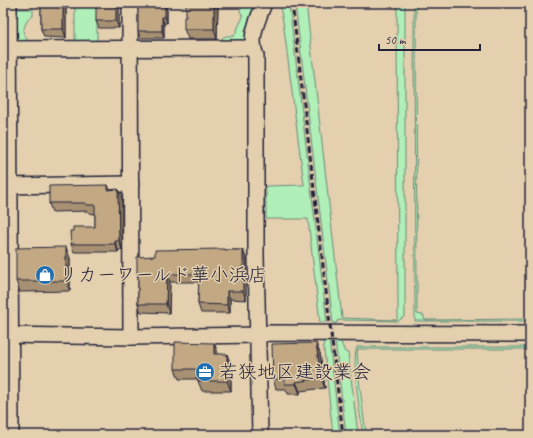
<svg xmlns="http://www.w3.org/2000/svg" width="533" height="438" viewBox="0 0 533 438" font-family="Caveat,'Klee One',sans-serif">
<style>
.grass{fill:#b0efb7;stroke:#698879}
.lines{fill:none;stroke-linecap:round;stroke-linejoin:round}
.minor-casing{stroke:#22223b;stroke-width:18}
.minor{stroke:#e4d0ae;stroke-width:15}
.rail{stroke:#22223b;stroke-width:3;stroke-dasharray:6 3;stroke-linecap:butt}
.wall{fill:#a79172;stroke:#22223b}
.shaded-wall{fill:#88765c;stroke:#22223b}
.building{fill:#c2a984;stroke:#22223b}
.labels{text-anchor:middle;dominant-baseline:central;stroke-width:3;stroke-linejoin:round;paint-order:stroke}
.poi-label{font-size:19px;fill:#22223b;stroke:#e4d0ae;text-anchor:start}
</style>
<rect width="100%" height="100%" fill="#e4d0ae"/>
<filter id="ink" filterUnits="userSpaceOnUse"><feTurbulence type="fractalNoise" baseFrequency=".025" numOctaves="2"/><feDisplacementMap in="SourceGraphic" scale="8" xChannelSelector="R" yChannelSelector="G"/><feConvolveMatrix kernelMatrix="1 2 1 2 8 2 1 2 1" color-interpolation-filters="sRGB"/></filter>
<g filter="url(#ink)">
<!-- grass -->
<g class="grass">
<rect x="75" y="3" width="22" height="40"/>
<polygon points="244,3 257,3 245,30 245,41 222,42 222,38 226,36 234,36 243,17 240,11"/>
<polygon points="279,3 289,3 327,322 320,322 308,219 266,219 266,186 304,185 283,21"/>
<polygon points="295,3 306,3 342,318 396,320 398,317 397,3 405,3 405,316 398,321 340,320 337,321 337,323 333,323"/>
<polygon points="414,3 416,3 417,314 423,315 425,320 530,319 530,321 415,321"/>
<path d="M17,9H33V16C26,19 25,26 23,32L27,39L26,44H15V10Z"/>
<polygon points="323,340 329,340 340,435 333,435"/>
<polygon points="335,340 340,340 345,352 348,353 358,435 346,435"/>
<path d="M357,347H530V349H358L357,353L359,380L366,435H363C361,415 351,365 357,347Z"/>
</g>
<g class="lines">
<!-- minor casing -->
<g class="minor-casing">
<g id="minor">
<polyline points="9,3 11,435"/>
<polyline points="130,3 131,337"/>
<polyline points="3,49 253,48"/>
<polyline points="3,186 131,184"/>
<polyline points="3,335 131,337 258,335 269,333 530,334"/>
<path d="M260,435L256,256V56C248,38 258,20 264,3"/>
</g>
</g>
<!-- minor -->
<use href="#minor" class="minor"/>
<!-- rail -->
<polyline class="rail" points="292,3 343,435"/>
</g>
<!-- wall -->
<g class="wall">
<polygon points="41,3 66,3 66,38 44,37 41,29"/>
<polygon points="119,3 119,28 99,28 96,21"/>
<polygon points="165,5 167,10 167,23 164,23 164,38 140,38 138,31"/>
<polygon points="218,6 217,39 188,39 184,29 186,17"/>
<polygon points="108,185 110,190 122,198 122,250 118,250 118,252 74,252 71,244 73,231 95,227 95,214 89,213 88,211 52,212 49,203"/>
<polygon points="226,250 243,250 246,258 246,300 230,299 230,313 201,313 198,304 199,282 170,282 169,313 141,312 138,304 138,277 137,273 155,256"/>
<polygon points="70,258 70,291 20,292 16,281"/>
<polygon points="214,343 218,354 231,365 231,391 202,391 198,381 198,379 179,379 175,369"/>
<polygon points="320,353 325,388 300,391 300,394 288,394 286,389 276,389 273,379"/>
</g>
<!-- shaded-wall -->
<g class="shaded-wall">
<polygon points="63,3 66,3 66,38 63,29"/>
<polygon points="116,3 119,3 119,28 116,21"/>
<polygon points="162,3 165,3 165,5 167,10 167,23 165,17"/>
<polygon points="214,3 217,3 218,6 217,39 214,29"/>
<polygon points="162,17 164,23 164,38 162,31"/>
<polygon points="118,189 122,198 122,250 119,241"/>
<polygon points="115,241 118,250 118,252 115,244"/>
<polygon points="66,247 70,258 70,291 66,281"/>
<polygon points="243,250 246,258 246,300 243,291"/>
<polygon points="167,274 170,282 169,313 166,304"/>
<polygon points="227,291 230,299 230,313 227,305"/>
<polygon points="214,343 218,353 218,365 214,354"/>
<polygon points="316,343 320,353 325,388 321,378"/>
<polygon points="227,354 231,365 231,391 227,381"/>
<polygon points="296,382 300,391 300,394 296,384"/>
</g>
<!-- building -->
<g class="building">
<rect x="41" y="3" width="22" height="26"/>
<rect x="96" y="3" width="20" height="18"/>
<polygon points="138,3 162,3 162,4 165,4 165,17 162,17 162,31 138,31"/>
<polygon points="186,3 214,3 214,29 184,29 184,17 186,17"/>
<polygon points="108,185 108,190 118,189 119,241 115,241 115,244 71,244 70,231 73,231 73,227 95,227 95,205 86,205 86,203 49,203 49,186"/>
<polygon points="66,247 66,281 16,281 16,248"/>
<polygon points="225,249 225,250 243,250 243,291 227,291 227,305 198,304 199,274 167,274 166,304 138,304 138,273 137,273 137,257 155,256 155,250"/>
<polygon points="175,342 214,343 214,354 227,354 227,381 198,381 198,369 175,369"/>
<polygon points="316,343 321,378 296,382 296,384 285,384 285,379 273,379 272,344"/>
</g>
</g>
<!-- icons -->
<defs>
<g id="shop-disc" transform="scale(1)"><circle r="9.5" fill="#1f6fb2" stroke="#e4d0ae"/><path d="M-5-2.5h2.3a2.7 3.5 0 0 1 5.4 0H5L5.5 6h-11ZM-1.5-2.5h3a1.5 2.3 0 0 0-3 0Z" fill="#fff"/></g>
<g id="office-disc" transform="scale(1)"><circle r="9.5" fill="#1f6fb2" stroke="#e4d0ae"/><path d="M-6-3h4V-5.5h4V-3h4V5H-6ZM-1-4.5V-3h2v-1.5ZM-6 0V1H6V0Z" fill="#fff"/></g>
</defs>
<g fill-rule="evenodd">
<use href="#shop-disc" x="45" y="275"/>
<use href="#office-disc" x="205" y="372"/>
</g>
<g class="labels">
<!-- poi labels -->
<g class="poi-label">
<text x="59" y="275">リカーワールド華小浜店</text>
<text x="219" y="372">若狭地区建設業会</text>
</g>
</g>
<!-- margin -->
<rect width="533" height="438" fill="none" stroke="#e4d0ae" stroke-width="16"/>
<rect x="8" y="8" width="517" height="422" fill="none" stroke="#22223b" stroke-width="1.5" filter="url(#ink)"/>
<!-- scale -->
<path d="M379 44v6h101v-6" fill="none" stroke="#22223b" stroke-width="2"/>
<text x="385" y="44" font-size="12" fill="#22223b" stroke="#e4d0ae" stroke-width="3" paint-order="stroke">50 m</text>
</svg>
